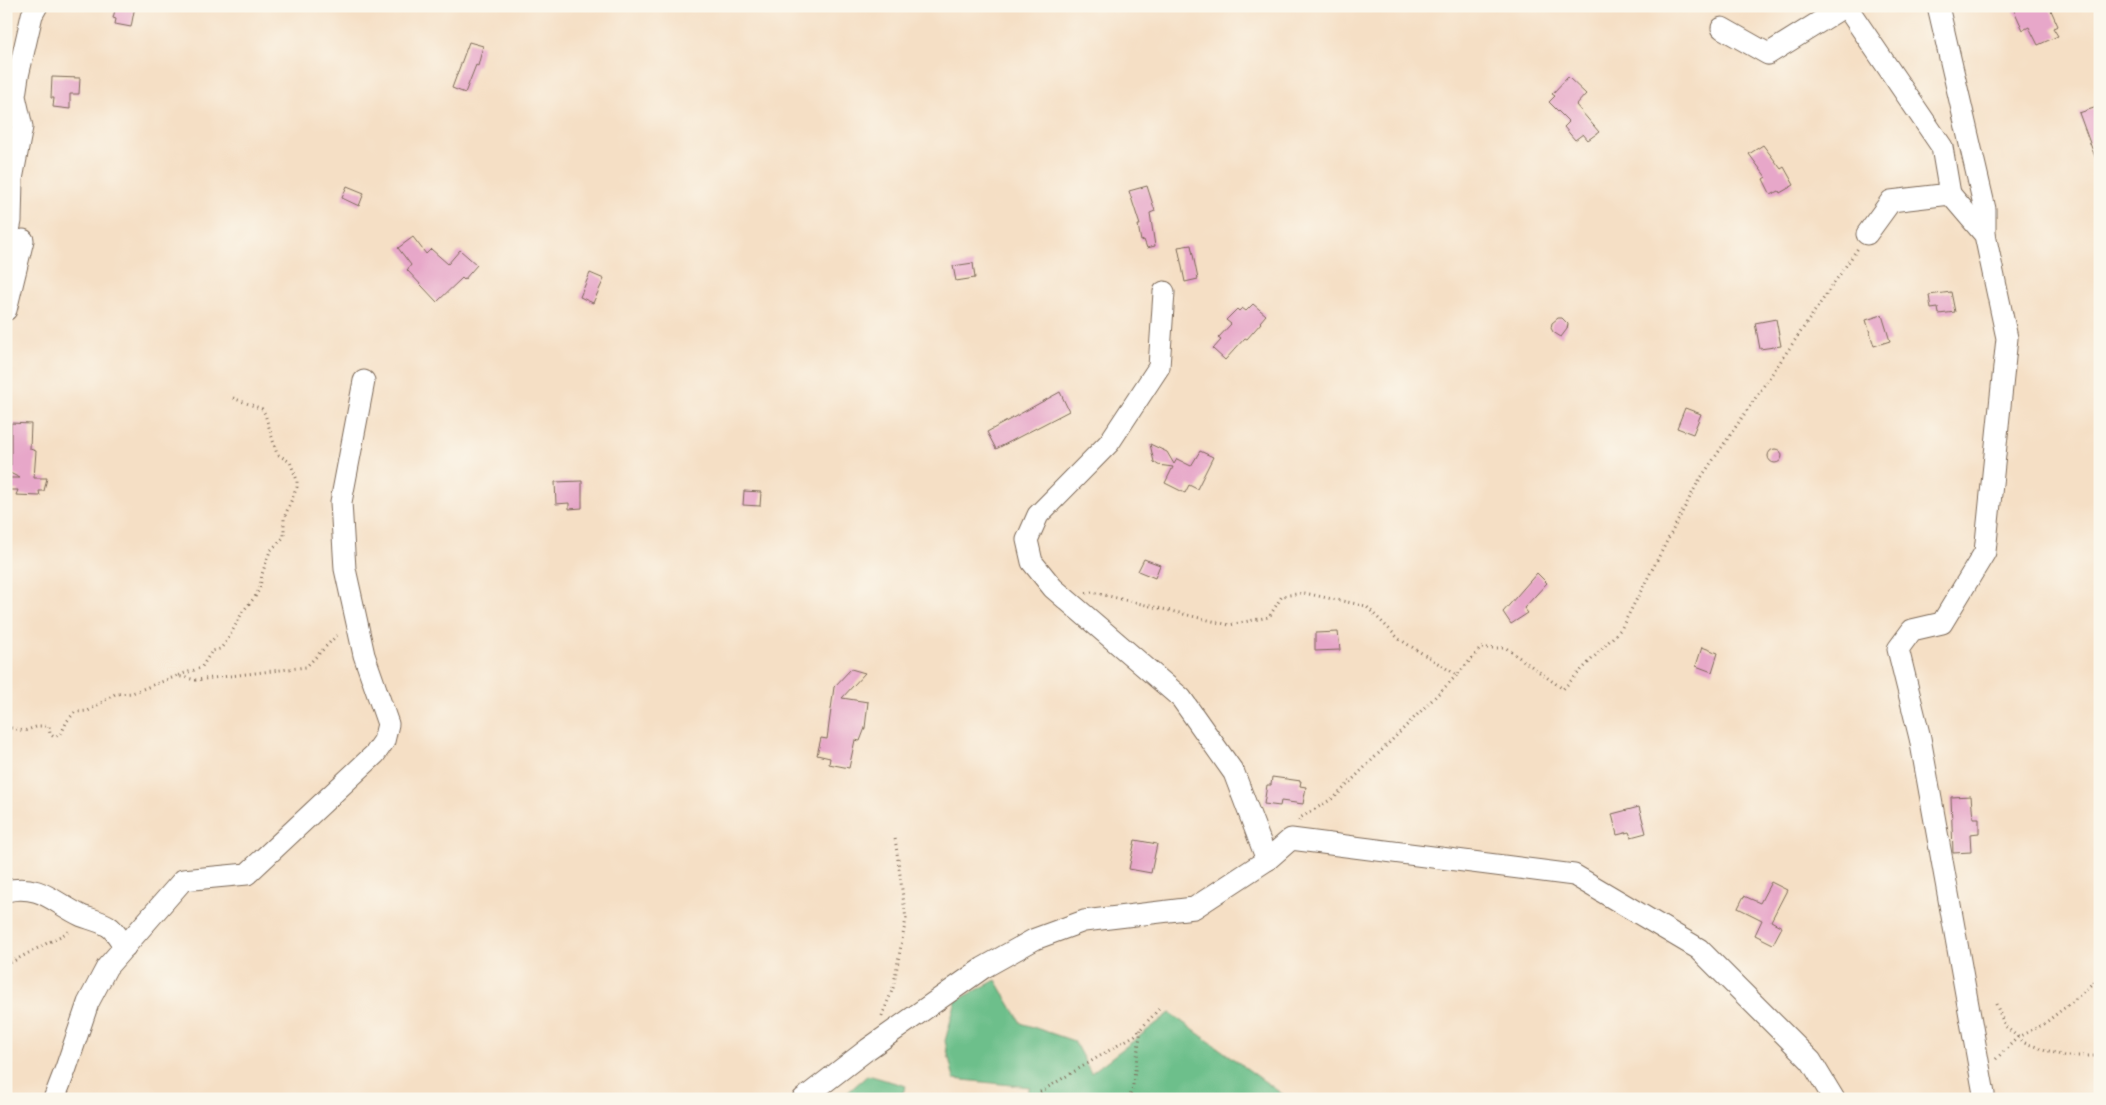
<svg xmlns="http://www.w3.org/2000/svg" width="2106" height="1105" viewBox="0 0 2106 1105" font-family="Mali,sans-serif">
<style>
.forest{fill:#6dbf8b;stroke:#547454}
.building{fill:#e7a7c9}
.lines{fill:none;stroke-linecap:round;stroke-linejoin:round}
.minor-casing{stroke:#7c6958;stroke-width:23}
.path{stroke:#7c6958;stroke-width:3;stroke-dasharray:1 4;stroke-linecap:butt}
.minor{stroke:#fff;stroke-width:21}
</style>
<rect width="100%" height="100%" fill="#fbf7ec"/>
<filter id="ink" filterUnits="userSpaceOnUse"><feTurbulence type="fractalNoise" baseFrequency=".02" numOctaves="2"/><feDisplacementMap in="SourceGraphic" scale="10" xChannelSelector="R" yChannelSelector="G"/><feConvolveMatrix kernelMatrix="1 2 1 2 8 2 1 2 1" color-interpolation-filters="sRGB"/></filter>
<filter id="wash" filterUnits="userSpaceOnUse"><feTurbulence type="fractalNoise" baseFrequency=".0096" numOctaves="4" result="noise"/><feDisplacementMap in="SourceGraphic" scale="20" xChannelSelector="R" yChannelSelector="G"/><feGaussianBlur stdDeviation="1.12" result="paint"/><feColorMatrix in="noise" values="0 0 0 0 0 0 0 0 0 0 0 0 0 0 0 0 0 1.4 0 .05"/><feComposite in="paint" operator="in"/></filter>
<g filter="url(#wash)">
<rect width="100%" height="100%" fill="#f5dfc5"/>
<!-- forest -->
<g class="forest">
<polygon points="996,980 1021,1023 1074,1041 1091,1073 1170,1013 1289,1099 1025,1099 1030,1087 954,1079 945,1041 956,1001"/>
<polygon points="868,1075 906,1086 900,1099 840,1099"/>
</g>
<g id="blocks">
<!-- building -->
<g class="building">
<polygon points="116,6 135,6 131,27 115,24 116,19 113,18"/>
<polygon points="2012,6 2049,6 2058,26 2053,28 2058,36 2038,45 2029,27 2023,30"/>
<polygon points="469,42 483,46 478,66 476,65 465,93 452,88"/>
<polygon points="52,77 80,78 79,94 70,94 70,109 53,107 54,98 51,98"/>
<polygon points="1568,77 1586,94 1576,105 1599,132 1588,140 1583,134 1575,140 1564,127 1569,122 1549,102 1555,96 1552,94"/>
<polygon points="2100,106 2100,165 2098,165 2079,113"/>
<polygon points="1763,145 1781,169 1784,167 1794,185 1780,193 1779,191 1771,195 1763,179 1766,177 1749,154"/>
<polygon points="347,186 364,193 359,206 342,198"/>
<polygon points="1147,186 1155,211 1150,213 1155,246 1147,248 1144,240 1141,241 1138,225 1140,225 1129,191"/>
<polygon points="413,237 426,254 431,249 448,264 460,250 477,265 464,280 462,278 437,302 407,270 411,265 398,248"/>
<polygon points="1191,245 1198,279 1185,282 1178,247"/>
<polygon points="973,263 975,278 956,281 953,266"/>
<polygon points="590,273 604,279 593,303 580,297"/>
<polygon points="1951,292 1955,312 1939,314 1938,308 1931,309 1929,295"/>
<polygon points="1253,304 1266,315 1260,322 1261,323 1247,339 1245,338 1225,360 1213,349 1221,340 1218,338 1231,324 1226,320 1237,309 1239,311 1242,308 1246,311"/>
<polygon points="1882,315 1890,341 1874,346 1866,320"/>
<polygon points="1558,318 1562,318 1568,324 1567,329 1561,337 1553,332 1551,328 1552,323"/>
<polygon points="1776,319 1781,346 1760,349 1755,323"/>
<polygon points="1060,392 1069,411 996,449 987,432"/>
<polygon points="1685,408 1701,414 1693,434 1677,428"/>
<polygon points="11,423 31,424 30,449 36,451 34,478 47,478 44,491 39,491 40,496 16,495 18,490 6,490 6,478 20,478 6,471 6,464 11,465"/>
<polygon points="1150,444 1167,452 1174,464 1177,459 1191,466 1200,451 1213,457 1197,489 1189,485 1185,493 1165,483 1173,467 1158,465 1154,462"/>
<circle cx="1775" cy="456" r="7"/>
<polygon points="582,481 582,508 569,509 569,503 556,504 555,482"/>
<polygon points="744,491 761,492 760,506 743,505"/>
<polygon points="1144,559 1160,565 1155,578 1138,571"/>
<polygon points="1537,573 1547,583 1524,608 1528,613 1511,624 1503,612"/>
<polygon points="1338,632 1340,650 1315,651 1315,633"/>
<polygon points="1702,647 1718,653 1712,672 1696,666"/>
<polygon points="851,669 865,673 842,698 868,702 865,728 860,741 855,740 849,768 829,764 830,758 817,755 821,738 827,739 834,687"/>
<polygon points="1272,777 1301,781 1300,786 1306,787 1303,804 1281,801 1280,806 1264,804 1267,785 1271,785"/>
<polygon points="1971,796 1973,818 1979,818 1979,833 1970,834 1971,852 1953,853 1951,797"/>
<polygon points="1639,807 1646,833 1631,837 1629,832 1617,835 1612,814"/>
<polygon points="1135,840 1157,844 1151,873 1129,869"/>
<polygon points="1771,882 1787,890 1771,921 1782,927 1773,944 1755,935 1762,920 1738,908 1744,896 1760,903"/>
</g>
</g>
</g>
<g filter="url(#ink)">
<use href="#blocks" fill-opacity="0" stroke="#7c6958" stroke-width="1"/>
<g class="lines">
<!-- minor casing -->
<g class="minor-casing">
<g id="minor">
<polyline points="1846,6 1942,147 1950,194"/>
<polyline points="1938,6 1985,209 1985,235"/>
<polyline points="1722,28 1768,54 1845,6"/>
<polyline points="1867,234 1891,201 1950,194 1985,235 2007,338 1985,552 1942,623 1912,630 1898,649 1920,738 1984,1094 1981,1099"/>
<polyline points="6,246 11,221 12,179 22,127 15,96 18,76 32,15 37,6"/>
<polyline points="1164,292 1159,367 1109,443 1038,515 1027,540 1032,562 1053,588 1181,698 1234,773 1267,860"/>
<polyline points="6,310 23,240"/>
<path d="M6,891C40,883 54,903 82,916C90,919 100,921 108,926C115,930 120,940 125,947"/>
<polyline points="54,1099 66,1068 88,1003 107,967 183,880 247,874 375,754 384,741 388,724 364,655 355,614 345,569 341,502 364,381"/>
<polyline points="803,1099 868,1049 983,968 1035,939 1084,921 1194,908 1267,860 1291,839 1574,875 1699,949 1811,1061 1834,1099"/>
</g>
</g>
<!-- path -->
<g class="path">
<polyline points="1086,593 1092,592 1229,625 1269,617 1282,596 1304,593 1366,606 1399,639 1457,675 1481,648 1506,648 1563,689 1621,629 1698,482 1858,248"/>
<polyline points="179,675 201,668 212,651 220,649 227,641 243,611 255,597 260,588 262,574 270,551 284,537 284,518 297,487 297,480 290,462 277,454 265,414 262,409 233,398"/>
<polyline points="6,727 24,731 39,726 49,726 50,734 54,737 61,734 67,721 75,712 88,711 115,694 132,693 177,676 196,680 306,667 339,633"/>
<polyline points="1299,821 1300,818 1335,797 1457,675"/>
<polyline points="6,965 72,930"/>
<polyline points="1996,1004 2005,1026 2025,1043 2064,1056 2100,1056"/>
<polyline points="882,1016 893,988 906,919 895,838"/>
<polyline points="1996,1059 2018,1037 2044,1024 2073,1001 2096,980 2100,979"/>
<polyline points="1033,1099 1040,1092 1135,1035 1159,1009"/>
<polyline points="1128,1099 1132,1092 1141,1028"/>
</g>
<!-- minor -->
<use href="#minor" class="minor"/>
</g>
</g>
<!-- margin -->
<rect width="2106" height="1105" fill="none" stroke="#fbf7ec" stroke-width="25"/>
</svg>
